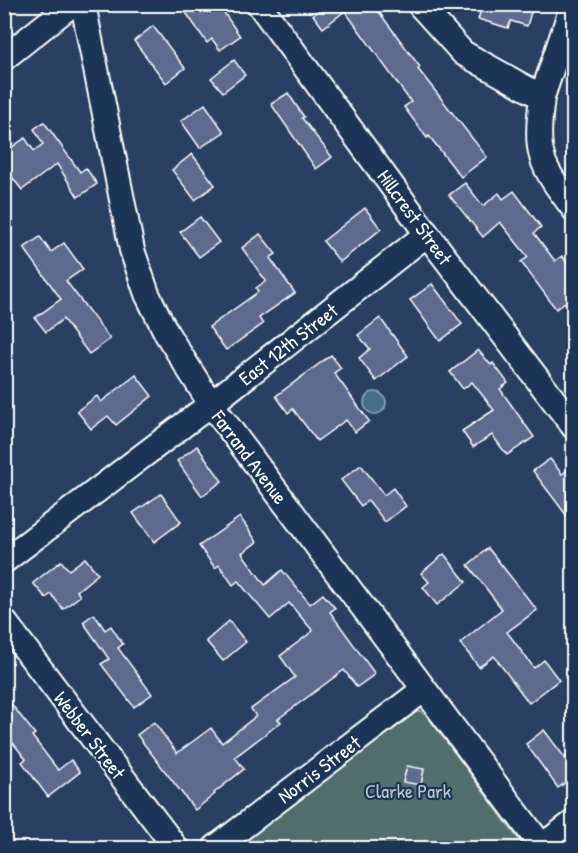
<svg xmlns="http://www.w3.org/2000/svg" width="578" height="853" viewBox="0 0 578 853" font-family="'Patrick Hand',sans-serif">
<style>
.green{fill:#516e6d;stroke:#a8b6b6;stroke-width:1.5}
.water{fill:#446c8c;stroke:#8fa7ba;stroke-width:1.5}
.building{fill:#5f6b8f;stroke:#fff;stroke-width:1.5}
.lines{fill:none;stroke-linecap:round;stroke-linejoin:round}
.minor-casing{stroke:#fff;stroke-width:28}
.minor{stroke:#1d3557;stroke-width:24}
.labels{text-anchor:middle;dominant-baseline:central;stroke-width:4.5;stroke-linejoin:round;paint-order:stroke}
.street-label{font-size:20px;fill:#fff;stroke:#1d3557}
.park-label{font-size:20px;fill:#b9c5c5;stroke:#1d3557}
</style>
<rect width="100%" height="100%" fill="#2a4062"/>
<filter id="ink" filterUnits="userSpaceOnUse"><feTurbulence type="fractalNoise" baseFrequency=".0167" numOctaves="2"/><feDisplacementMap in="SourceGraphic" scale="12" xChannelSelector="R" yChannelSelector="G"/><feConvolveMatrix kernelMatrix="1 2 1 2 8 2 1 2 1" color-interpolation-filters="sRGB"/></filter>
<g filter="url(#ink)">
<!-- green -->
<polygon class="green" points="420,711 428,717 525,848 235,848 410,714"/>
<!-- water -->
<circle class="water" cx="375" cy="403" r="11"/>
<!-- building -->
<g class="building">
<polygon points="180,4 218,4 240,36 220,50 212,39 207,43"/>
<polygon points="327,4 373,4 420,67 418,69 487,157 461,177 429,136 427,138 404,107 411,102 345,11 323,28 313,15"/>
<polygon points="483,4 519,4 532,9 527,26 511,21 508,28 478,19"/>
<polygon points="153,26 185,68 166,83 134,41"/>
<polygon points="234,60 245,75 223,92 211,78"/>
<polygon points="288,93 304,117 302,118 332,157 316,169 271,104"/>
<polygon points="205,104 224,132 200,148 181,121"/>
<polygon points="44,122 80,172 86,168 97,184 78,197 57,164 22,190 4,167 4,153 25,138 34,151 43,144 34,129"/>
<polygon points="192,154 215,185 195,200 172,170"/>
<polygon points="465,183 483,206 499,193 503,199 514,191 541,227 534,233 555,261 562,256 573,271 573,313 565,302 556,309 521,262 528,257 500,222 483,237 449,195"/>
<polygon points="365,208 381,229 340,262 323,241"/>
<polygon points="200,217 219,242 199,257 180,232"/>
<polygon points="260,234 276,254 270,258 295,293 259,318 263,324 226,350 209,327 258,292 256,288 266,281 242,248"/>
<polygon points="40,237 51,252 64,243 83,269 66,281 110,339 89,354 63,319 46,332 35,318 61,299 24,248"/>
<polygon points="432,284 462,324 440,341 410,300"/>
<polygon points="380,318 408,356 376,381 359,358 370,349 358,335"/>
<polygon points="478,350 491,365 493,363 508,383 500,389 534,437 507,455 492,435 473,447 462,431 494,410 472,382 463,389 450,372"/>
<polygon points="331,355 341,368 334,373 369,421 355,432 346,420 317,441 293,409 288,413 276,396"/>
<polygon points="136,375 152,396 116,425 108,416 91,429 77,411 97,396 101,402"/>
<polygon points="197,446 222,481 202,496 177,461"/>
<polygon points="550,459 562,474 573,466 573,524 533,471"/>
<polygon points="361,465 384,495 393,488 406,506 385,522 368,500 361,506 341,480"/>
<polygon points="161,494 181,522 154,542 133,513"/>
<polygon points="240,517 257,542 242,553 265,585 282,570 310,604 323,594 335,608 330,612 375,674 357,687 344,670 278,719 281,722 235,757 244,769 214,793 215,794 195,810 137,735 154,722 177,753 211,728 222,743 256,716 251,709 295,677 280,656 313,631 289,603 270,619 238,581 233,585 219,565 215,568 199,546"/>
<polygon points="488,548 537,610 507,632 534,668 544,660 559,680 529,703 494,656 479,667 460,643 502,609 468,565"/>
<polygon points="444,554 466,582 437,605 423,587 429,582 421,573"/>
<polygon points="85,558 98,574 77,591 80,596 63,609 51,594 46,598 33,583 61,561 69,570"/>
<polygon points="94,614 105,630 111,626 123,644 118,648 152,694 134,707 101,664 109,659 83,622"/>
<polygon points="229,621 246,642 223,661 206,641"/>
<polygon points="4,695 35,734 32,736 58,770 71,760 80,772 48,797 22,762 26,759 4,732"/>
<polygon points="544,730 565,758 573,751 573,777 558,788 526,744"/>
<polygon points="407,766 424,769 421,785 403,782"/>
</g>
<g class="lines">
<!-- minor casing -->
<g class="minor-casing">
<g id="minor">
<polyline points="83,4 132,250 147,294 167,334 211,404 543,848"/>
<polyline points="259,4 427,234 574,427"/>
<path d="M419,4L463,53L542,97C535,155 539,163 574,209"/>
<polyline points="4,58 72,4"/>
<polyline points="542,97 573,4"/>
<polyline points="4,561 211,404 427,234"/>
<polyline points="4,621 176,848"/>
<polyline points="542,846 574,822"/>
<polyline points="215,848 423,690"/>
</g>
</g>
<!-- minor -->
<use href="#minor" class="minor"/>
</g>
</g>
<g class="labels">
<!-- street labels -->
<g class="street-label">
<text transform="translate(415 217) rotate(54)">Hillcrest Street</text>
<text transform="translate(288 344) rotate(-38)">East 12th Street</text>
<text transform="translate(250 457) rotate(53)">Farrand Avenue</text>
<text transform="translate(90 735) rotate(53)">Webber Street</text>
<text transform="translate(319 769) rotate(-37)">Norris Street</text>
</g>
<!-- park labels -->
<g class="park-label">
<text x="408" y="790">Clarke Park</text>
</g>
</g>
<!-- margin -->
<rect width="578" height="853" fill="none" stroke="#1d3557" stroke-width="24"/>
<rect x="12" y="12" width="554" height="829" fill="none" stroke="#fff" stroke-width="2" filter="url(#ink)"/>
</svg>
